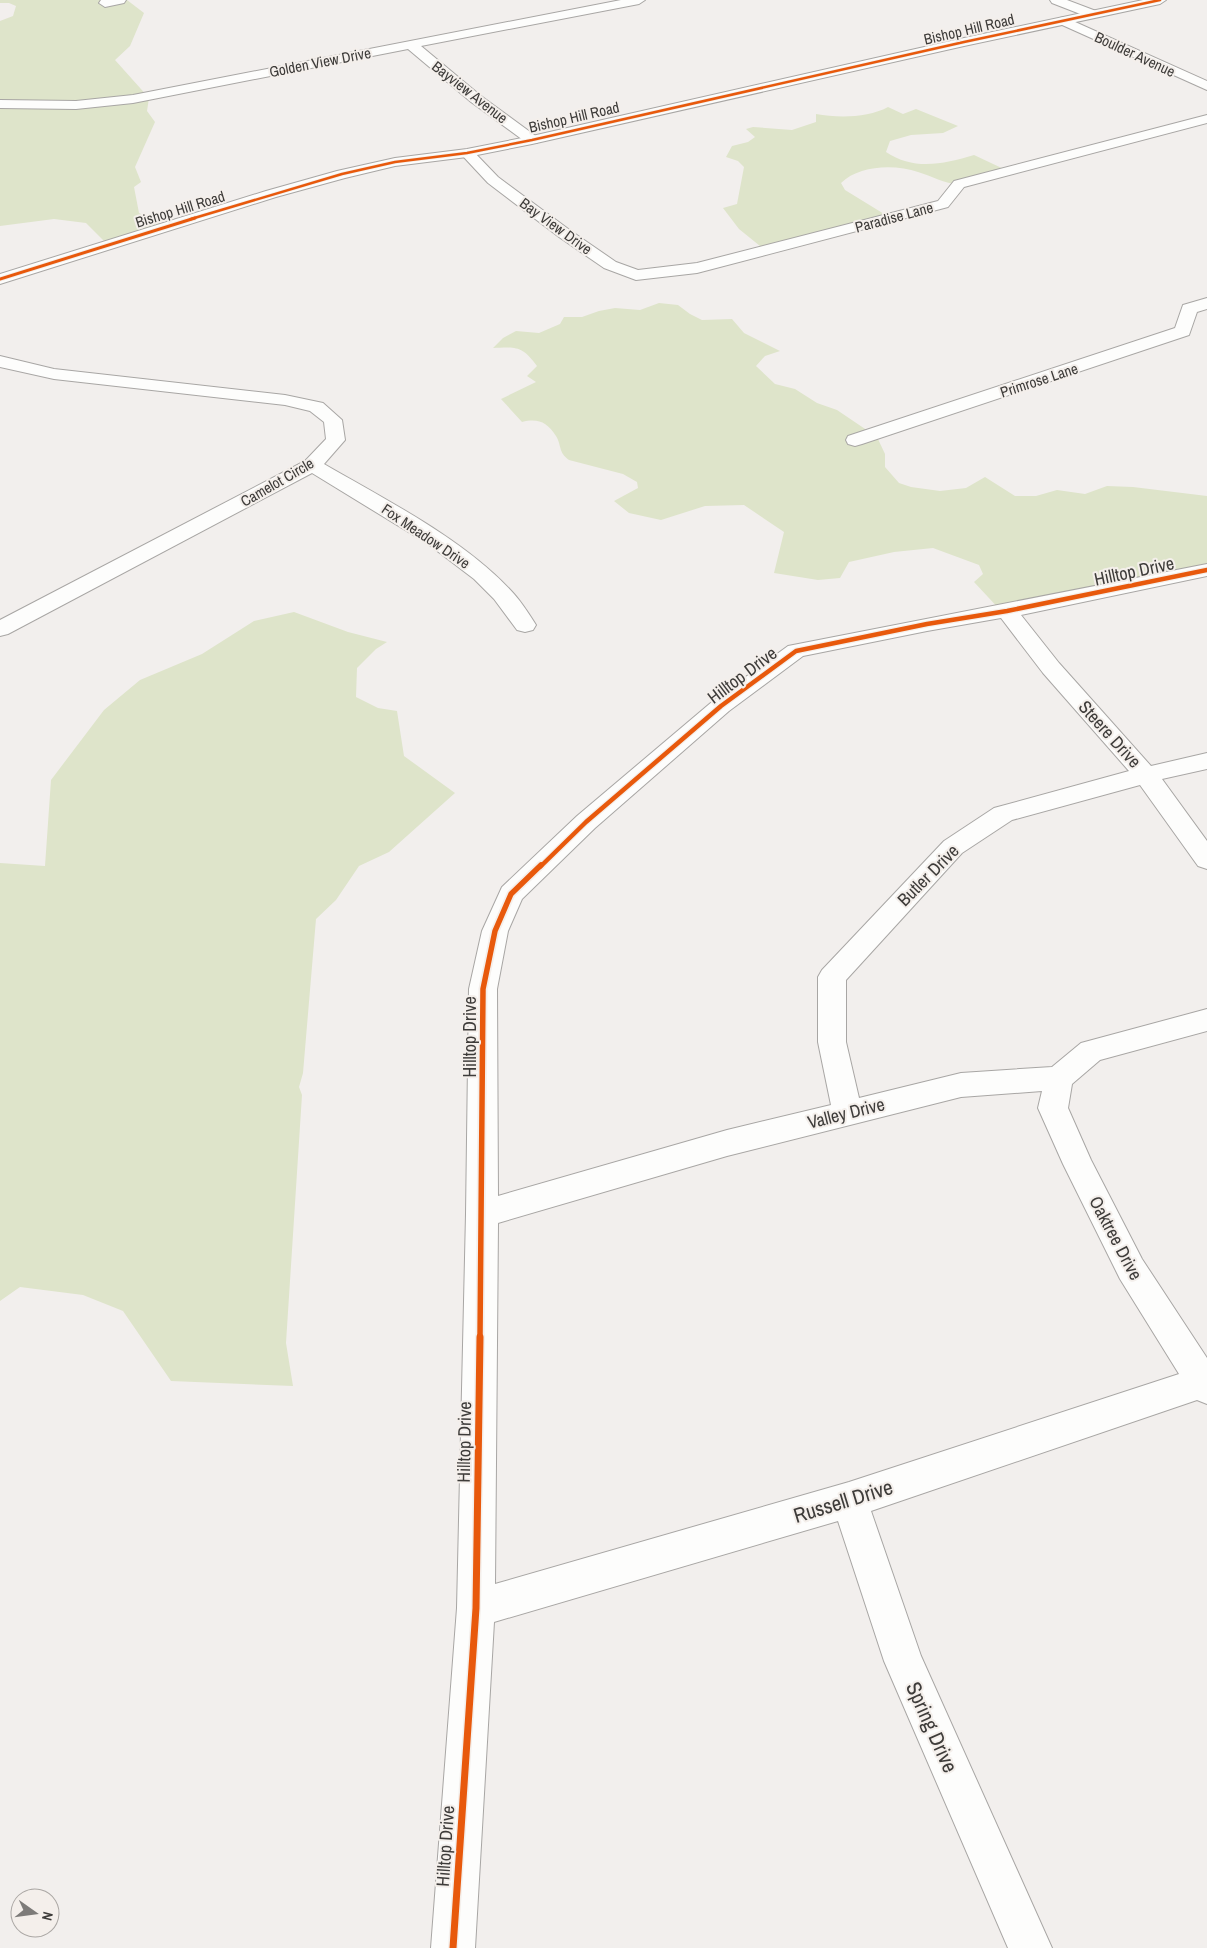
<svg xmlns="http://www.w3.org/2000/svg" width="1207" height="1948" viewBox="0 0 1207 1948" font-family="'Archivo Narrow',sans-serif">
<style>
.green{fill:#dee4ca}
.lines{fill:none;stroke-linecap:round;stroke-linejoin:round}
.minor-casing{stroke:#a8a6a4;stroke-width:2}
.tertiary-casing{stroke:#a8a6a4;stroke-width:2}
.minor{fill:#fdfdfc;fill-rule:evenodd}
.tertiary{fill:#fdfdfc;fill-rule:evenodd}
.cycleway-far4-casing{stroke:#f4efeb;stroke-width:4}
.cycleway-far3-casing{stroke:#f4efeb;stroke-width:5}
.cycleway-far2-casing{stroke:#f4efeb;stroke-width:7}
.cycleway-far1-casing{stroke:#f4efeb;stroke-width:9}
.cycleway-casing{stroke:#f4efeb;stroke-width:10}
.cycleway-far4{stroke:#e8590c;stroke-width:2.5}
.cycleway-far3{stroke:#e8590c;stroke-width:3}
.cycleway-far2{stroke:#e8590c;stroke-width:4.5}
.cycleway-far1{stroke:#e8590c;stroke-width:5.5}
.cycleway{stroke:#e8590c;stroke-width:7}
.labels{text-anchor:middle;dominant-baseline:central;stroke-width:4;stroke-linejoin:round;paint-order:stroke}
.far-street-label{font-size:15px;fill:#3e3c3a;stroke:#f4efeb}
.street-label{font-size:18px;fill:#3e3c3a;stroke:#f4efeb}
.near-street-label{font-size:21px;fill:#3e3c3a;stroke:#f4efeb}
</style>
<rect width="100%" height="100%" fill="#f2efed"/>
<!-- green -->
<g class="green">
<polygon points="0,0 127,0 144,13 130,46 115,60 149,98 147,111 155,122 135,167 141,182 134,187 139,213 166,226 108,245 86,223 54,219 0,226 0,21 13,16 16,6 9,3 0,3"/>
<path d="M888,107L903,114L916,109L958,126L943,133L911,135L890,141L886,152C914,171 944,164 974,155L1008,171C994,175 972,184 959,184C944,184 932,176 918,172C895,164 859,165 841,183L845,190L889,217L765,250L739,229L723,208L737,204L744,167L738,161L726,157L732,146L748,142L755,137L746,129L753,127L792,130L816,122V114C838,118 868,118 888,107Z"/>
<path d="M659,303L678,305L690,314L702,320L732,319L744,333L780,351L765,356L756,366L775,384L795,389L817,403L837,410L877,437L885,454V467L899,483L911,487L940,491L966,488L985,477L1015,496H1036L1057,490L1085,494L1107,486L1133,487L1207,496V571L1002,612L974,582L983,574L979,565L933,548L894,552L849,562L840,578L818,580L774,573L784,532L744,505L705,506L661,520L629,513L614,501L638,488L637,482L623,474L569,460C558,452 562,446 556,436C547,422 538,418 522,422L501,399L536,382L527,376L537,366C522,346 517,347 493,348L503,338L516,331L539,333L560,324L564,317H582L599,311L615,308L640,310Z"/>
<polygon points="294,612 348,632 387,642 376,649 357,668 356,697 378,708 397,711 404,756 455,793 389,852 359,866 336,900 316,919 303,1073 299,1087 302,1095 286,1343 293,1386 171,1381 123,1311 83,1295 20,1287 0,1301 0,863 45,866 51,780 104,710 140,680 202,654 254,621"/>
</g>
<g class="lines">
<!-- minor casing -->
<g class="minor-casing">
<g id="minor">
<polygon points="101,0 126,0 124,3 105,7 99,3"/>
<polygon points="621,0 645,0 639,4 421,46 481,96 537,137 539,140 537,143 527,143 471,102 408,49 133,103 76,109 0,108 0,100 76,101 133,95"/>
<polygon points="1050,0 1067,0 1096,11 1098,14 1096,17 1088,17 1052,3"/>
<polygon points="1064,17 1207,81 1207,90 1060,24 1058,21 1060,18"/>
<polygon points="1207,115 1207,123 964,187 948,207 697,273 636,280 604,268 559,237 488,183 460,153 462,150 472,150 498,177 571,231 616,262 638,270 697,263 938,201 954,181"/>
<polygon points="1207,298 1207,309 1197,312 1189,335 862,444 855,446 848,444 846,440 848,436 1175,328 1183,305"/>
<path d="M0,356L54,369L285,395L323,403L342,420L345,440L324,464C386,500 466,540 514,594C522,603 529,614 536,625L533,630L525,632L517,630L494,599L474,579L428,544L312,473L8,634L0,636V620L305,461L326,439L324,422L310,411L285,405L54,379L0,367Z"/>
<path d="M1207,564V576L1021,615L1059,663L1151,766L1207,753V769L1162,779L1207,841V869L1198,866L1140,785L1012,820L962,853L846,980V1042L859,1098L961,1073L1052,1067L1081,1043L1207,1009V1031L1100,1060L1072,1084L1068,1108L1091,1160L1142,1259L1207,1358V1404L1197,1400L871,1511L921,1656L1052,1948H1008L884,1661L838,1521L494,1622L475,1948H431L457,1608L466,1214L469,989L482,931L502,887L577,816L713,701L788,646ZM1001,618L1043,673L1129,771L994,808L944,841L822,970L818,977V1042L831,1105L727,1130L498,1196L497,989L508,931L522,899L595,828L729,711L803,656L927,631ZM1042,1091L1038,1108L1063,1164L1120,1279L1179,1374L849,1482L495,1584L498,1223L727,1156L961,1097Z"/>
</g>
</g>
<!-- tertiary casing -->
<g class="tertiary-casing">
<polygon id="tertiary" points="1143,0 1166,0 1160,4 964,46 532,144 467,157 395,166 345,178 276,197 0,284 0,274 266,191 337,171 395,158 467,149 532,136 964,38"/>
</g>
<!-- minor -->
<use href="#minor" class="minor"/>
<!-- tertiary -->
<use href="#tertiary" class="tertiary"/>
<!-- cycleway-far4 casing -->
<g class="cycleway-far4-casing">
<polyline id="cycleway-far4" points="191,219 342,174 395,162 467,153 532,140 964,42 1160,0"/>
</g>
<!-- cycleway-far3 casing -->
<g class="cycleway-far3-casing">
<polyline id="cycleway-far3" points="0,279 195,218"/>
</g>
<!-- cycleway-far2 casing -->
<g class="cycleway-far2-casing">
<polyline id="cycleway-far2" points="540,867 586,822 721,706 796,651 927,624 1007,611 1207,570"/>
</g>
<!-- cycleway-far1 casing -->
<g class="cycleway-far1-casing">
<polyline id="cycleway-far1" points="480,1338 483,989 495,931 511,894 541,865"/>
</g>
<!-- cycleway casing -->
<g class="cycleway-casing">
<polyline id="cycleway" points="453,1948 476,1608 480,1337"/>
</g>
<!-- cycleway-far4 -->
<use href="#cycleway-far4" class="cycleway-far4"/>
<!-- cycleway-far3 -->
<use href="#cycleway-far3" class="cycleway-far3"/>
<!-- cycleway-far2 -->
<use href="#cycleway-far2" class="cycleway-far2"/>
<!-- cycleway-far1 -->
<use href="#cycleway-far1" class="cycleway-far1"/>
<!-- cycleway -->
<use href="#cycleway" class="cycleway"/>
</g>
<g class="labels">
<!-- far-street labels -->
<g class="far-street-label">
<text transform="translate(969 29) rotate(-13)">Bishop Hill Road</text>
<text transform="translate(1135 54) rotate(25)">Boulder Avenue</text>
<text transform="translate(320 62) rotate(-11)">Golden View Drive</text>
<text transform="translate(470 92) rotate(38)">Bayview Avenue</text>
<text transform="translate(574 117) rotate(-13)">Bishop Hill Road</text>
<text transform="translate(180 209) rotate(-17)">Bishop Hill Road</text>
<text transform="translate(894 217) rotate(-15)">Paradise Lane</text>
<text transform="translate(556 226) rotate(36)">Bay View Drive</text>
<text transform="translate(1039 380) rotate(-18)">Primrose Lane</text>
<text transform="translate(277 482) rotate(-30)">Camelot Circle</text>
<text transform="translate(426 536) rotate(34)">Fox Meadow Drive</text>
</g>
<!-- street labels -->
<g class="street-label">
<text transform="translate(1134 571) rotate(-12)">Hilltop Drive</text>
<text transform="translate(742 675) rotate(-37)">Hilltop Drive</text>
<text transform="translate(1110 734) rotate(48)">Steere Drive</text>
<text transform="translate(928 875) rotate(-45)">Butler Drive</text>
<text transform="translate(469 1037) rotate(-90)">Hilltop Drive</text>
<text transform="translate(846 1113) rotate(-14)">Valley Drive</text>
<text transform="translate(1116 1238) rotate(62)">Oaktree Drive</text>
<text transform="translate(464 1442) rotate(-89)">Hilltop Drive</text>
<text transform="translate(445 1846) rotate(-86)">Hilltop Drive</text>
</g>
<!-- near-street labels -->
<g class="near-street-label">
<text transform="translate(843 1501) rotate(-17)">Russell Drive</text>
<text transform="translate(932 1727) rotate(66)">Spring Drive</text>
</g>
</g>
<!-- north arrow -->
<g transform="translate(35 1913) rotate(104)"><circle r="24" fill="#f4efeb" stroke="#aba7a4"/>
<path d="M0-4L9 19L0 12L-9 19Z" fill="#7d7b79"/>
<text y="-8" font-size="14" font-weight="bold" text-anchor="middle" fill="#3e3c3a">N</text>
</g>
</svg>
